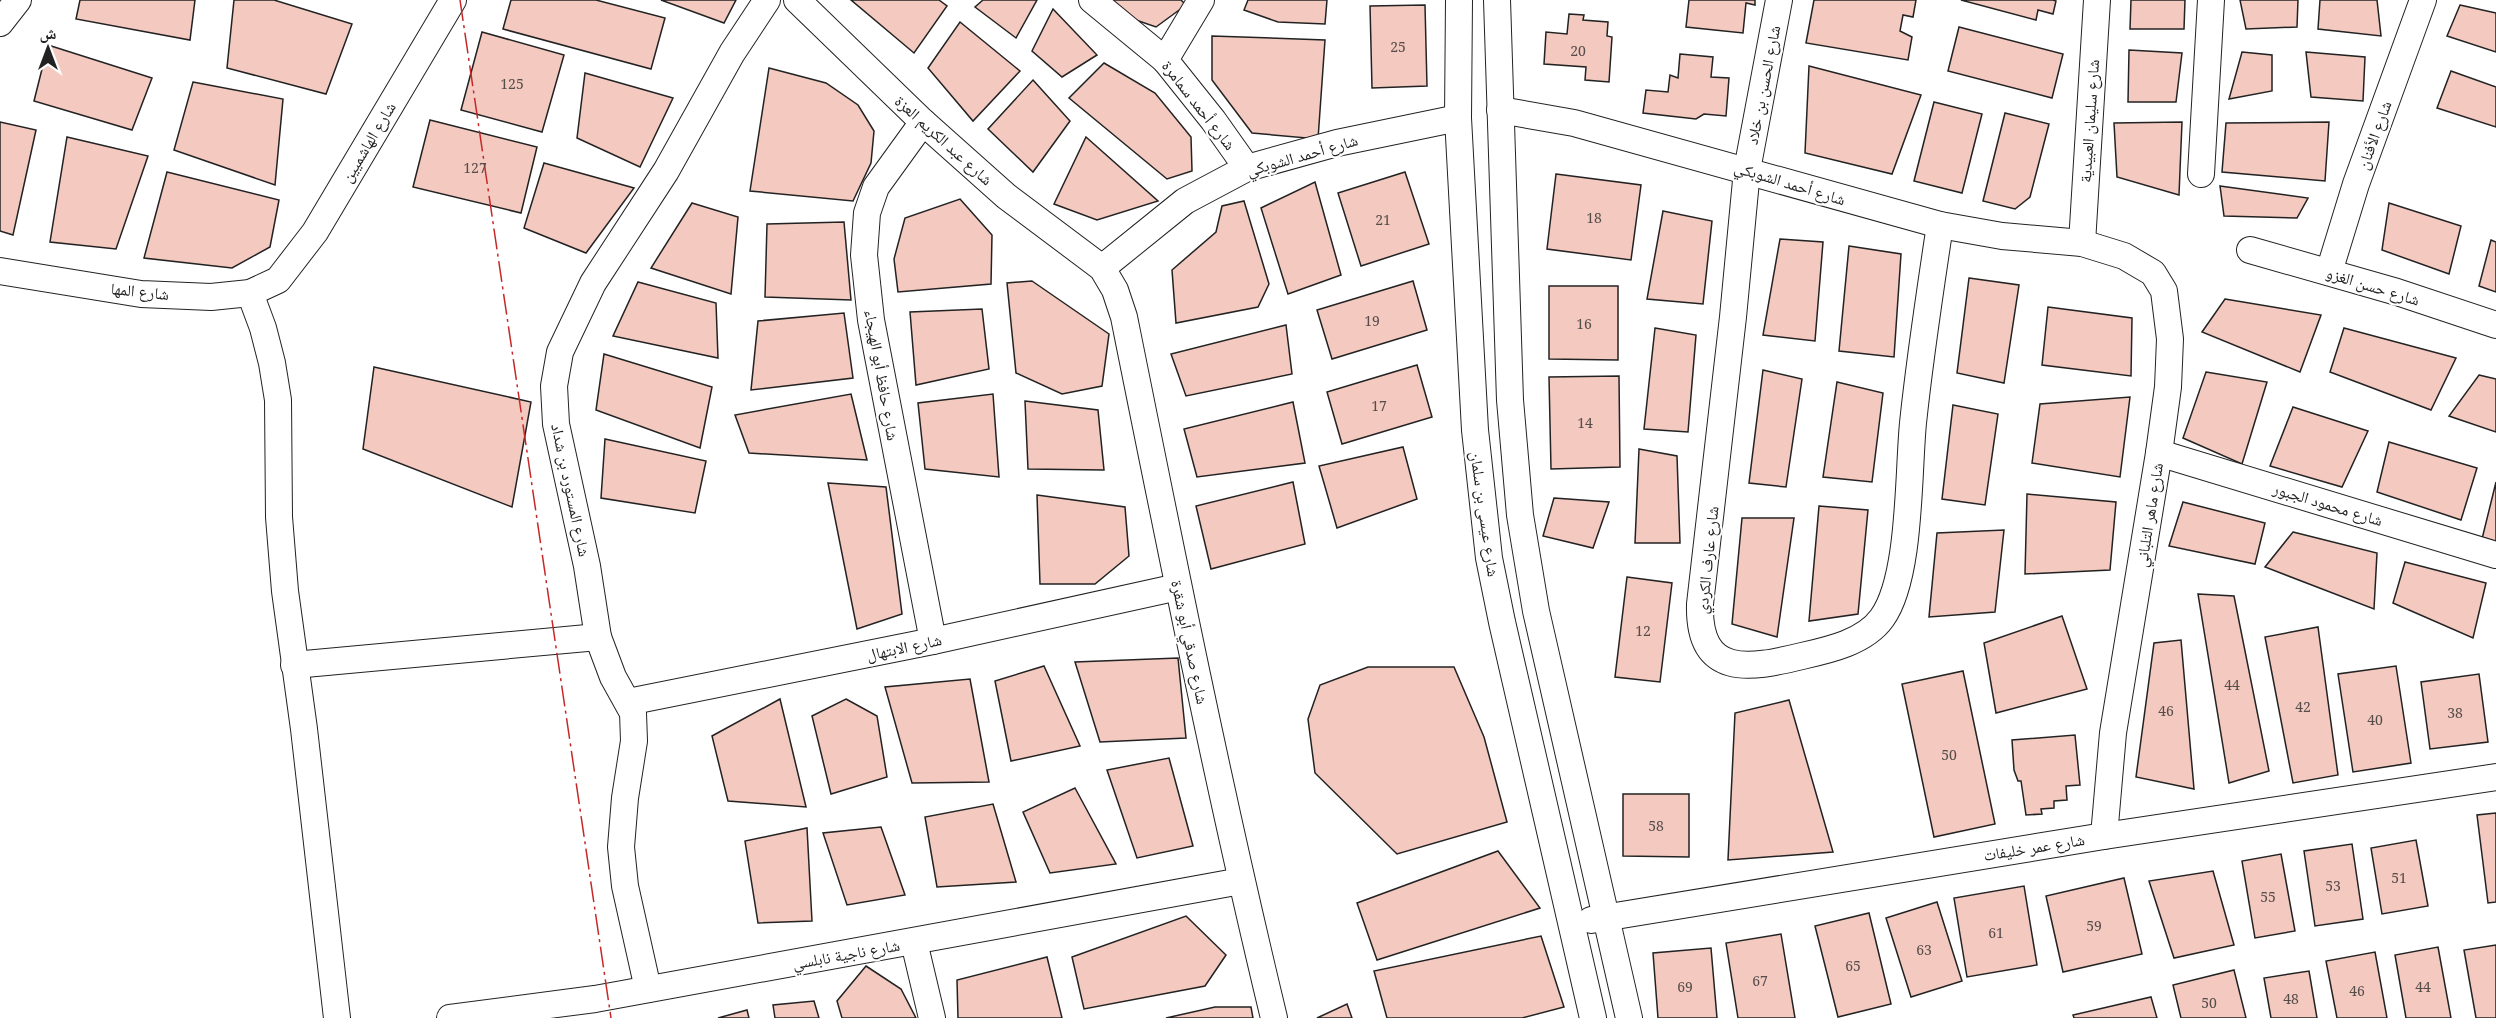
<svg xmlns="http://www.w3.org/2000/svg" width="2496" height="1018" viewBox="0 0 2496 1018" font-family="'Noto Serif','Noto Naskh Arabic',serif">
<style>
.building{fill:#f3c9c0;stroke:#222;stroke-width:1.5}
.lines{fill:none;stroke-linecap:round;stroke-linejoin:round}
.minor-casing{stroke:#222;stroke-width:28}
.minor{stroke:#fff;stroke-width:26}
.power{stroke:#c62828;stroke-width:1.5;stroke-dasharray:21 4.5 3 4.5;stroke-linecap:butt}
.labels{text-anchor:middle;dominant-baseline:central;stroke-width:4.5;stroke-linejoin:round;paint-order:stroke}
.number-label{font-size:14px;fill:#564c4a}
.street-label{font-size:16px;fill:#222;stroke:#fff}
</style>
<rect width="100%" height="100%" fill="#fff"/>
<!-- building -->
<g class="building">
<polygon points="80,0 195,0 190,40 76,19"/>
<polygon points="234,0 274,0 352,24 326,94 227,68"/>
<polygon points="511,0 596,0 665,18 651,69 503,29"/>
<polygon points="661,0 736,0 724,23"/>
<polygon points="851,0 939,0 947,6 914,53"/>
<polygon points="983,0 1037,0 1016,38 975,7"/>
<polygon points="1111,0 1181,0 1186,5 1156,27 1133,19"/>
<polygon points="1248,0 1327,0 1325,24 1278,22 1244,10"/>
<polygon points="1689,0 1755,0 1755,5 1746,3 1743,33 1686,27"/>
<polygon points="1814,0 1916,0 1913,17 1903,15 1900,31 1912,37 1908,60 1806,43"/>
<polygon points="1961,0 2053,0 2056,1 2053,14 2038,10 2036,20"/>
<polygon points="2131,0 2185,0 2184,29 2130,29"/>
<polygon points="2240,0 2298,0 2297,27 2246,29"/>
<polygon points="2320,0 2377,0 2381,36 2318,29"/>
<polygon points="1425,5 1427,86 1372,88 1370,6"/>
<polygon points="2460,5 2496,13 2496,52 2447,36"/>
<polygon points="1053,9 1097,55 1062,77 1032,51"/>
<polygon points="1569,14 1584,15 1583,20 1608,22 1607,36 1612,37 1609,82 1585,80 1586,67 1544,64 1546,32 1567,34"/>
<polygon points="960,22 1020,71 973,121 928,68"/>
<polygon points="1959,27 2063,54 2052,98 1948,71"/>
<polygon points="482,32 564,55 542,132 461,110"/>
<polygon points="1212,36 1325,40 1318,139 1252,133 1212,80"/>
<polygon points="48,45 152,78 132,130 34,101"/>
<polygon points="2129,50 2182,53 2176,102 2128,102"/>
<polygon points="2242,52 2272,55 2272,91 2229,99"/>
<polygon points="2306,52 2365,57 2363,101 2311,97"/>
<polygon points="1680,54 1713,57 1711,77 1729,78 1726,116 1704,114 1696,119 1643,113 1646,90 1668,92 1670,75 1678,78"/>
<polygon points="1104,63 1155,93 1191,137 1192,171 1167,179 1069,98"/>
<polygon points="1809,66 1921,95 1892,174 1805,153"/>
<polygon points="769,68 826,83 858,105 874,131 871,163 853,201 750,191"/>
<polygon points="2451,71 2496,87 2496,127 2437,108"/>
<polygon points="585,73 673,98 640,167 577,138"/>
<polygon points="1033,80 1070,121 1033,172 988,129"/>
<polygon points="193,82 283,99 275,185 174,150"/>
<polygon points="1934,102 1982,114 1962,193 1914,181"/>
<polygon points="2005,113 2049,124 2030,197 2015,209 1983,201"/>
<polygon points="430,120 537,147 521,213 413,187"/>
<polygon points="0,122 36,130 13,235 0,231"/>
<polygon points="2182,122 2179,195 2117,177 2114,123"/>
<polygon points="2329,122 2325,181 2222,172 2226,123"/>
<polygon points="67,137 148,156 116,249 50,242"/>
<polygon points="1086,137 1158,201 1097,220 1054,204"/>
<polygon points="544,163 634,188 586,253 524,228"/>
<polygon points="167,172 279,200 270,247 232,268 144,258"/>
<polygon points="1405,172 1429,244 1361,266 1338,193"/>
<polygon points="1556,174 1641,185 1631,260 1547,249"/>
<polygon points="1315,182 1341,275 1288,294 1261,208"/>
<polygon points="2220,186 2308,198 2297,218 2224,216"/>
<polygon points="960,199 992,235 991,284 898,292 894,259 905,218"/>
<polygon points="1244,201 1269,284 1258,307 1176,323 1172,270 1216,232 1222,206"/>
<polygon points="692,203 738,217 731,294 651,268"/>
<polygon points="2389,203 2461,226 2449,274 2382,250"/>
<polygon points="1663,211 1712,221 1703,304 1647,299"/>
<polygon points="844,222 851,300 765,297 767,224"/>
<polygon points="1780,239 1823,242 1815,341 1763,335"/>
<polygon points="2491,240 2496,242 2496,292 2479,286"/>
<polygon points="1849,246 1901,254 1894,357 1839,351"/>
<polygon points="1969,278 2019,285 2004,383 1957,373"/>
<polygon points="1032,281 1109,334 1102,386 1062,394 1016,373 1007,283"/>
<polygon points="1413,281 1427,330 1332,359 1317,310"/>
<polygon points="638,282 716,303 718,358 613,336"/>
<polygon points="1549,286 1618,286 1618,360 1549,359"/>
<polygon points="2225,299 2321,315 2300,372 2202,332"/>
<polygon points="2048,307 2132,318 2131,376 2042,365"/>
<polygon points="982,309 989,369 916,385 910,312"/>
<polygon points="844,313 853,378 751,390 758,321"/>
<polygon points="1286,325 1292,374 1186,396 1171,354"/>
<polygon points="1655,328 1696,335 1688,432 1644,429"/>
<polygon points="2344,328 2456,358 2431,410 2330,372"/>
<polygon points="604,354 712,387 700,448 596,410"/>
<polygon points="1417,365 1432,417 1342,444 1327,392"/>
<polygon points="374,367 531,402 512,507 363,449"/>
<polygon points="1763,370 1802,379 1786,487 1749,483"/>
<polygon points="2206,372 2267,382 2242,464 2183,438"/>
<polygon points="2479,375 2496,379 2496,432 2449,416"/>
<polygon points="1619,376 1620,467 1551,469 1549,377"/>
<polygon points="1837,382 1883,393 1872,482 1823,477"/>
<polygon points="851,394 867,460 749,453 735,415"/>
<polygon points="993,394 999,477 925,469 918,403"/>
<polygon points="2130,397 2120,477 2032,463 2040,404"/>
<polygon points="1025,401 1098,410 1104,470 1028,469"/>
<polygon points="1293,402 1305,463 1197,477 1184,429"/>
<polygon points="1953,405 1998,414 1985,505 1942,499"/>
<polygon points="2293,407 2368,431 2342,487 2270,466"/>
<polygon points="605,439 706,461 695,513 601,498"/>
<polygon points="2389,442 2477,468 2461,520 2377,492"/>
<polygon points="1403,447 1417,499 1337,528 1319,466"/>
<polygon points="1639,449 1677,456 1680,543 1635,543"/>
<polygon points="1293,482 1305,544 1211,569 1196,506"/>
<polygon points="2496,482 2496,543 2482,539"/>
<polygon points="828,483 886,487 902,614 857,629"/>
<polygon points="2027,494 2116,502 2110,570 2025,574"/>
<polygon points="1037,495 1125,507 1129,556 1095,584 1040,584"/>
<polygon points="1554,498 1609,502 1593,548 1543,536"/>
<polygon points="2183,502 2265,523 2255,564 2169,546"/>
<polygon points="1819,506 1868,510 1858,614 1809,621"/>
<polygon points="1742,518 1794,518 1777,637 1732,624"/>
<polygon points="2004,530 1995,612 1929,617 1937,533"/>
<polygon points="2293,532 2377,553 2374,609 2265,567"/>
<polygon points="2405,562 2486,583 2473,638 2393,603"/>
<polygon points="1627,577 1672,583 1660,682 1615,677"/>
<polygon points="2198,594 2234,596 2269,771 2229,783"/>
<polygon points="2062,616 2087,689 1996,713 1984,643"/>
<polygon points="2318,627 2338,775 2293,783 2265,637"/>
<polygon points="2181,640 2194,789 2136,777 2154,643"/>
<polygon points="1178,658 1186,738 1100,742 1075,662"/>
<polygon points="1044,666 1080,746 1011,761 995,681"/>
<polygon points="2396,666 2411,763 2353,772 2338,674"/>
<polygon points="1368,667 1454,667 1484,737 1507,822 1397,854 1315,773 1308,719 1320,685"/>
<polygon points="1963,671 1995,824 1934,837 1902,684"/>
<polygon points="2479,674 2488,742 2430,749 2421,682"/>
<polygon points="970,679 989,782 912,783 885,687"/>
<polygon points="780,699 806,807 728,801 712,736"/>
<polygon points="846,699 877,716 887,777 831,794 812,716"/>
<polygon points="1789,700 1833,852 1728,860 1735,713"/>
<polygon points="2075,735 2080,785 2066,786 2067,800 2054,801 2054,808 2041,809 2042,814 2026,815 2021,781 2018,781 2014,770 2012,740"/>
<polygon points="1169,758 1193,846 1137,858 1107,770"/>
<polygon points="1075,788 1116,864 1050,873 1023,812"/>
<polygon points="1623,794 1689,794 1689,857 1623,856"/>
<polygon points="993,804 1016,882 937,887 925,817"/>
<polygon points="2496,813 2496,902 2488,903 2477,815"/>
<polygon points="881,827 905,895 847,905 823,833"/>
<polygon points="807,828 812,921 758,923 745,841"/>
<polygon points="2416,840 2428,906 2382,914 2371,848"/>
<polygon points="2352,844 2363,919 2315,926 2304,851"/>
<polygon points="1498,851 1540,908 1377,960 1357,903"/>
<polygon points="2281,854 2295,931 2255,938 2242,861"/>
<polygon points="2213,871 2234,945 2174,958 2149,881"/>
<polygon points="2124,878 2142,954 2063,972 2046,896"/>
<polygon points="2024,886 2037,965 1967,977 1954,898"/>
<polygon points="1937,902 1962,981 1911,997 1886,918"/>
<polygon points="1869,913 1891,1004 1838,1017 1815,926"/>
<polygon points="1186,916 1226,955 1205,986 1084,1009 1072,957"/>
<polygon points="1781,934 1795,1018 1738,1018 1726,943"/>
<polygon points="1541,936 1564,1007 1522,1018 1387,1018 1374,971"/>
<polygon points="2496,945 2496,1018 2476,1018 2464,950"/>
<polygon points="2438,947 2451,1018 2406,1018 2395,955"/>
<polygon points="1711,948 1717,1018 1658,1018 1653,953"/>
<polygon points="2375,952 2387,1018 2337,1018 2326,961"/>
<polygon points="1047,957 1062,1018 958,1018 957,980"/>
<polygon points="866,966 901,989 916,1018 842,1018 837,1001"/>
<polygon points="2234,970 2246,1018 2181,1018 2173,985"/>
<polygon points="2309,971 2317,1018 2271,1018 2264,978"/>
<polygon points="2151,997 2157,1018 2074,1018 2073,1015"/>
<polygon points="814,1001 819,1018 775,1018 773,1005"/>
<polygon points="1347,1004 1352,1018 1317,1018"/>
<polygon points="1215,1007 1251,1007 1253,1018 1166,1018"/>
<polygon points="747,1010 749,1018 718,1018"/>
</g>
<g class="lines">
<!-- minor casing -->
<g class="minor-casing">
<g id="minor">
<path d="M797,0L923,122L1006,196L1102,268L1115,290L1124,317C1171,551 1218,786 1274,1018"/>
<polyline points="1092,0 1165,60 1213,120 1247,168"/>
<polyline points="1459,0 1458,118 1475,430 1489,558 1502,622 1593,1018"/>
<polyline points="1497,0 1510,400 1520,515 1536,611 1629,1018"/>
<path d="M1779,0L1747,170L1733,317L1700,604C1698,678 1749,669 1802,656C1829,650 1865,642 1882,618C1911,578 1908,474 1913,423C1920,356 1930,291 1940,225"/>
<polyline points="0,23 18,0"/>
<polyline points="1165,60 1201,0"/>
<polyline points="1500,110 1574,123 1940,225 2002,236 2082,243 2124,256 2153,273 2164,291 2170,339 2168,387 2159,453 2113,733 2104,836"/>
<polyline points="923,122 876,187 867,213 864,255 871,320 933,641"/>
<polyline points="2201,174 2211,0"/>
<polyline points="2082,243 2097,0"/>
<polyline points="2250,250 2397,292 2496,325"/>
<polyline points="1102,268 1185,201 1247,168 1337,143 1458,118"/>
<polyline points="0,271 141,294 211,297 250,293 278,280 315,232 453,0"/>
<polyline points="2329,272 2356,184 2423,0"/>
<polyline points="250,293 263,328 272,363 278,400 279,517 285,591 304,729 337,1018"/>
<polyline points="2159,453 2496,555"/>
<polyline points="294,665 598,637"/>
<polyline points="628,702 933,641 1178,587"/>
<polyline points="1591,920 2104,836 2496,777"/>
<polyline points="914,942 932,1018"/>
<polyline points="648,989 625,886 621,847 625,798 634,741 633,713 613,677 598,637 587,566 556,424 554,386 560,352 593,283 666,171 732,53 767,0"/>
<polyline points="450,1018 595,999 1241,881"/>
</g>
</g>
<!-- minor -->
<use href="#minor" class="minor"/>
<!-- power -->
<polyline class="power" points="460,0 611,1018"/>
</g>
<g class="labels">
<!-- number labels -->
<g class="number-label">
<text x="1398" y="46">25</text>
<text x="1578" y="50">20</text>
<text x="512" y="83">125</text>
<text x="475" y="167">127</text>
<text x="1594" y="217">18</text>
<text x="1383" y="219">21</text>
<text x="1372" y="320">19</text>
<text x="1584" y="323">16</text>
<text x="1379" y="405">17</text>
<text x="1585" y="422">14</text>
<text x="1643" y="630">12</text>
<text x="2232" y="684">44</text>
<text x="2303" y="706">42</text>
<text x="2166" y="710">46</text>
<text x="2455" y="712">38</text>
<text x="2375" y="719">40</text>
<text x="1949" y="754">50</text>
<text x="1656" y="825">58</text>
<text x="2399" y="877">51</text>
<text x="2333" y="885">53</text>
<text x="2268" y="896">55</text>
<text x="2094" y="925">59</text>
<text x="1996" y="932">61</text>
<text x="1924" y="949">63</text>
<text x="1853" y="965">65</text>
<text x="1760" y="980">67</text>
<text x="1685" y="986">69</text>
<text x="2423" y="986">44</text>
<text x="2357" y="990">46</text>
<text x="2291" y="998">48</text>
<text x="2209" y="1002">50</text>
</g>
<!-- street labels -->
<g class="street-label">
<text transform="translate(1763 85) rotate(-79)">شارع الحسن بن خلاد</text>
<text transform="translate(1199 105) rotate(52)">شارع أحمد سمامرة</text>
<text transform="translate(2089 121) rotate(-86)">شارع سليمان العبيدية</text>
<text transform="translate(2374 135) rotate(-70)">شارع الأفنان</text>
<text transform="translate(944 140) rotate(42)">شارع عبد الكريم العزة</text>
<text transform="translate(368 142) rotate(-59)">شارع الهاشميين</text>
<text transform="translate(1302 155) rotate(-16)">شارع أحمد الشوبكي</text>
<text transform="translate(1790 183) rotate(17)">شارع أحمد الشوبكي</text>
<text transform="translate(2373 286) rotate(17)">شارع حسن الغزو</text>
<text transform="translate(140 291) rotate(6)">شارع المها</text>
<text transform="translate(882 375) rotate(80)">شارع حافظ أبو الهيجاء</text>
<text transform="translate(571 490) rotate(78)">شارع المستورد بن شداد</text>
<text transform="translate(2328 504) rotate(17)">شارع محمود الجبور</text>
<text transform="translate(1485 514) rotate(82)">شارع عيسى بن سلمان</text>
<text transform="translate(2149 515) rotate(-81)">شارع ماهر التلباني</text>
<text transform="translate(1707 560) rotate(-84)">شارع عارف الكردي</text>
<text transform="translate(1190 642) rotate(78)">شارع صدقي أبو شقرة</text>
<text transform="translate(904 647) rotate(-12)">شارع الابتهال</text>
<text transform="translate(2034 847) rotate(-9)">شارع عمر خليفات</text>
<text transform="translate(846 954) rotate(-10)">شارع ناجية نابلسي</text>
</g>
</g>
<!-- north arrow -->
<g transform="translate(48 48)" stroke="#ffffff" stroke-width="4.5" paint-order="stroke">
<path d="M0-4.5L10 22L0 15L-10 22Z" fill="#222222"/>
<text y="-9" font-size="16" font-weight="bold" text-anchor="middle" fill="#222222">ش</text>
</g>
</svg>
